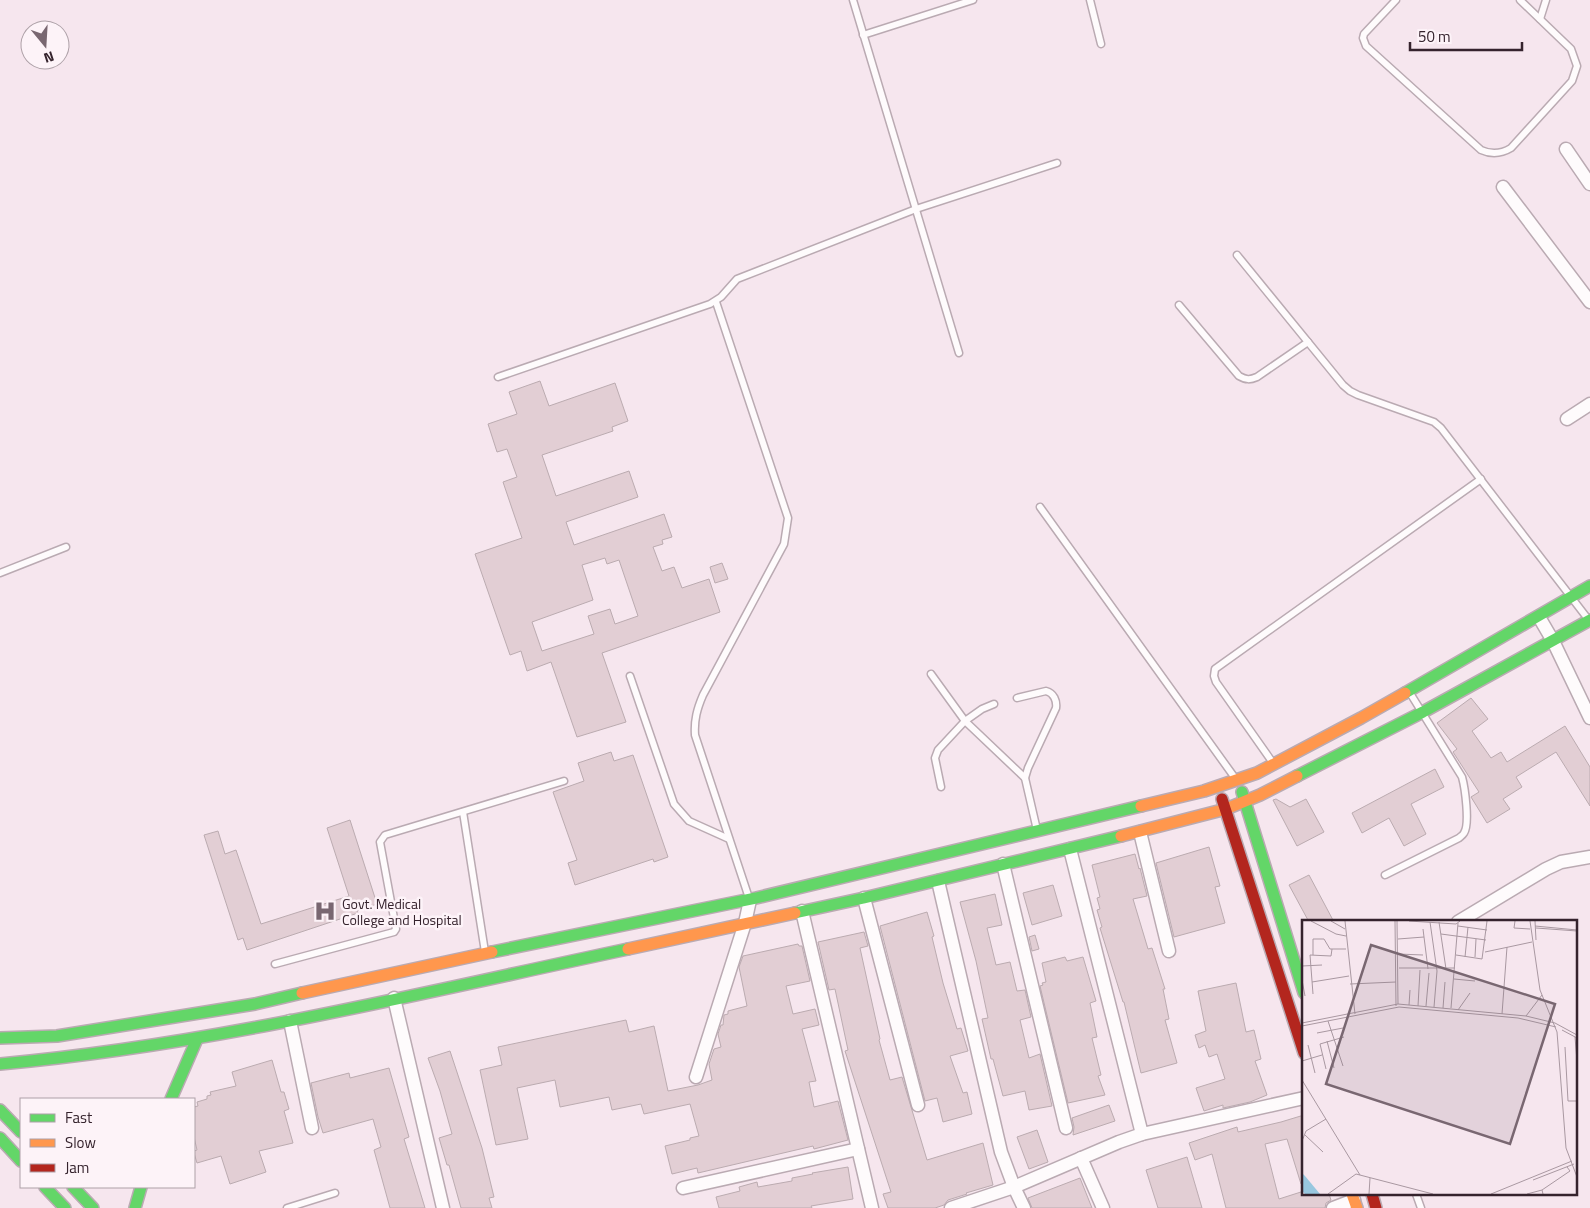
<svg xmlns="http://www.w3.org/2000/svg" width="1590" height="1208" viewBox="0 0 1590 1208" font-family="'Titillium Web',sans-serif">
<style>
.building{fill:#e2ced4;stroke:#bbabb0;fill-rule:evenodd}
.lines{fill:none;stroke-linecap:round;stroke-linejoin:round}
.lane-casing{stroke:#baaab2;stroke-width:9}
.street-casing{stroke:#baaab2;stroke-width:15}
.fast-casing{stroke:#baaab2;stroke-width:14}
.slow-casing{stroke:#baaab2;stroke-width:14}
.jam-casing{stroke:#baaab2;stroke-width:14}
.lane{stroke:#fefbfc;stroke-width:6}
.street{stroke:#fefbfc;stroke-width:12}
.fast{stroke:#63d668;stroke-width:11}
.slow{stroke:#ff974d;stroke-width:11}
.jam{stroke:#b3261e;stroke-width:11}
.labels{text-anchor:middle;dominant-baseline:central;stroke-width:5;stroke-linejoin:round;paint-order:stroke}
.poi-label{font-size:14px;fill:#35232d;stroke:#fdf3f8;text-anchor:start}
.inset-road{fill:none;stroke:#a998a1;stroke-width:1}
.view{fill:#796771;fill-opacity:0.15;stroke:#796771;stroke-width:2.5}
.inset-edge{fill:none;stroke:#35232d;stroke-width:2.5}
</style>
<rect width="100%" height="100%" fill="#f6e6ee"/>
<!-- building -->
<g class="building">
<path d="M540,381L549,406L615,383L628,421L612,427L613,431L542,455L556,496L629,471L638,497L566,522L574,545L664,514L672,537L662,540L663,544L653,547L662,571L674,567L682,588L709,579L720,612L602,653L626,722L577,737L551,662L527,671L521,651L510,655L475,554L522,538L503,482L517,477L507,449L497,452L488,424L517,414L509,392ZM605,558L607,564L619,560L638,616L615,624L610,609L588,616L594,634L542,651L532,622L593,600L582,565Z"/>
<polygon points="722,563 728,579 715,583 710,567"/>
<polygon points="1471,698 1488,719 1472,731 1491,758 1501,752 1507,762 1565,726 1590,767 1590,806 1556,752 1516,777 1522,787 1503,799 1510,809 1487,823 1471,797 1479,792 1453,752 1457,749 1437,723"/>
<polygon points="611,752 614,761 633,755 668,857 654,862 653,859 575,885 568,863 577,860 553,792 584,781 578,763"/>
<polygon points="1435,769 1444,787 1411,804 1426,834 1404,846 1389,818 1362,833 1352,813"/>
<polygon points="1276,799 1290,807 1306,799 1324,832 1297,846 1273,800"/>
<polygon points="350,820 377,904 357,911 358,913 247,950 243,938 238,940 204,835 218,831 225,854 236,850 261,924 349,896 327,828"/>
<polygon points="1209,847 1220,886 1215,887 1225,923 1174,937 1156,863"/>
<polygon points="1135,854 1139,869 1140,868 1147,896 1133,899 1148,949 1152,948 1165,989 1163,989 1169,1019 1165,1020 1177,1063 1141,1073 1124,1002 1123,1002 1100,928 1102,927 1097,910 1100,909 1097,898 1100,897 1092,865"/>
<polygon points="1309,875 1334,922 1309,922 1289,885"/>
<polygon points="1053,885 1062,916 1032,925 1023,893"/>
<polygon points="995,894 1002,925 987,928 996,965 1010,962 1017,991 1025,990 1031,1017 1020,1020 1029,1058 1040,1054 1052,1106 1029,1110 1025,1091 1003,1096 993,1059 991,1059 982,1019 988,1018 976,961 960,902"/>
<polygon points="927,912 934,936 932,937 943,983 957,1029 961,1028 968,1051 950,1056 963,1093 967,1092 972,1114 943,1122 937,1098 925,1101 880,926"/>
<polygon points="864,932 868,946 860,948 880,1039 879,1040 890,1080 902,1077 927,1160 983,1143 993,1185 966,1193 967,1194 948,1200 944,1205 935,1208 888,1208 883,1194 891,1192 845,1051 848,1050 835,989 829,990 818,942"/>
<polygon points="1035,935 1039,949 1032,951 1029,937"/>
<polygon points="798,944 799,946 802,946 810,981 786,986 793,1014 815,1009 819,1025 802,1029 816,1081 809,1082 814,1107 838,1101 848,1140 814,1149 813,1146 698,1173 697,1168 672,1174 665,1146 690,1140 690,1138 699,1136 690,1104 644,1114 641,1104 612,1110 609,1097 560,1107 555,1080 517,1088 528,1139 496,1145 480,1070 502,1065 498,1047 626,1020 629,1032 654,1026 668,1091 698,1085 712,1080 709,1064 714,1049 721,1047 718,1034 721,1025 723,1025 724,1015 728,1014 728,1011 747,1006 739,967 743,956"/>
<polygon points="1065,957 1067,961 1083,957 1096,1001 1090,1003 1097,1037 1092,1038 1101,1075 1098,1076 1105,1095 1068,1103 1040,986 1043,985 1042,983 1046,982 1042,963"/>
<polygon points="1236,983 1246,1032 1254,1030 1261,1059 1255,1061 1267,1095 1250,1102 1223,1108 1223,1105 1204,1111 1196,1088 1225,1079 1217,1054 1209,1057 1205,1045 1199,1048 1195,1035 1206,1031 1198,991"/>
<polygon points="450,1051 482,1148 494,1197 489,1198 492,1208 461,1208 449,1165 447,1165 439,1138 452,1134 440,1091 428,1058"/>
<polygon points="272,1060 281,1092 284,1092 289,1109 284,1111 293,1143 259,1151 266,1172 230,1184 221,1156 197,1163 194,1153 194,1151 197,1150 194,1137 194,1107 198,1106 197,1102 207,1099 207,1096 211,1095 210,1092 236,1086 232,1072"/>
<polygon points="389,1068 409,1137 404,1139 425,1208 390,1208 374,1150 381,1147 373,1119 323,1133 318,1117 311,1083 349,1073 350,1078"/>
<polygon points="1109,1105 1115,1121 1073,1135 1074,1127 1072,1118"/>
<polygon points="1304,1115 1304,1183 1301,1184 1287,1139 1265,1144 1279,1199 1304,1191 1304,1194 1329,1194 1331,1200 1326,1203 1325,1208 1226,1208 1212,1154 1195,1160 1189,1143 1237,1127 1238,1132 1281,1122"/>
<polygon points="1037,1130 1048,1162 1029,1169 1017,1137"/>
<polygon points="1187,1157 1202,1208 1158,1208 1146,1170"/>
<polygon points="848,1167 853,1199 811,1206 812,1208 719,1208 716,1197 740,1191 739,1187 757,1182 758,1187 792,1181 792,1178 813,1174 812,1173"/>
<polygon points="1080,1178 1092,1208 1032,1208 1028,1198"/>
</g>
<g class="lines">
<!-- lane casing -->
<g class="lane-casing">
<g id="lane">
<polyline points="853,0 959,353"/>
<polyline points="1090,0 1101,44"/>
<path d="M1396,0L1364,34L1363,38L1366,46L1481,150C1492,155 1501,154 1511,148L1572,81L1577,66L1571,49L1520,0"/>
<polyline points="1540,19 1546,0"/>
<polyline points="863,35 973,0"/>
<polyline points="1237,255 1343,385 1350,391 1358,395 1434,422 1441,428 1588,619"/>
<path d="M716,302L788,518L784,544L703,695C697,709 694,720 695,735L749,898"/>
<path d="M1179,305L1239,376C1246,380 1250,380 1257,377L1308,342"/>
<polyline points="498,377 710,304 721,297 737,279 916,209 1057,163"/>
<polyline points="1040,507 1235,778"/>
<polyline points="0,573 66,547"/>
<polyline points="931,674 965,721 1025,778"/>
<polyline points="630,676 674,804 689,821 729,839"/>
<path d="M1017,698L1046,691C1054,693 1057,701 1056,708L1028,768L1025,778L1037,830"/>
<polyline points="1273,763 1216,682 1214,676 1215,669 1481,479"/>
<polyline points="941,787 935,758 938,750 965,721 982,709 994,704"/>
<polyline points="463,812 485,952"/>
<path d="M1385,875L1459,838C1460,837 1463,835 1464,833C1470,824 1465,788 1462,777L1410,693"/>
<polyline points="275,964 394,932 396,929 380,842 385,835 564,781"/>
<polyline points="1416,1194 1421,1208"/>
<polyline points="287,1208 335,1193"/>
</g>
</g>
<!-- street casing -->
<g class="street-casing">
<g id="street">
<polyline points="1566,149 1590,184"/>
<polyline points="1503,187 1590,302"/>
<polyline points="1567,419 1590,404"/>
<polyline points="1539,617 1553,641 1590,718"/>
<polyline points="1140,832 1169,951"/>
<polyline points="1070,849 1142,1134"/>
<polyline points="1003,864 1066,1128"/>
<polyline points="938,881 1001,1152 1014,1187 1024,1208"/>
<polyline points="864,898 918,1105"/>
<polyline points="802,911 872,1208"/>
<polyline points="1458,922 1546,869 1561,862 1590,857"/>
<polyline points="394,998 443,1208"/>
<polyline points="290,1021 312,1128"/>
<polyline points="696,1077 745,923 750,900"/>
<polyline points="1081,1158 1103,1208"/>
<polyline points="683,1188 858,1149"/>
<polyline points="951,1208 1014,1187 1119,1142 1142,1134 1304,1098"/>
<polyline points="1333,1208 1354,1200"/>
</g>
</g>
<!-- fast casing -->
<g class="fast-casing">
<g id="fast">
<polyline points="1405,693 1590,586"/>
<polyline points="1297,776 1423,712 1590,620"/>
<polyline points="1242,792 1304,993"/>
<polyline points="795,913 864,898 1121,836"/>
<polyline points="492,952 756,898 1141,806"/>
<polyline points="0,1038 57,1036 255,1004 302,993"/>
<path d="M0,1064C212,1045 420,993 628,949"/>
<polyline points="171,1099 197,1039"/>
<polyline points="0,1110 21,1132"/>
<polyline points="0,1138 21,1161"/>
<polyline points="45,1187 65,1208"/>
<polyline points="73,1187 93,1208"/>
<polyline points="135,1208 141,1187"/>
</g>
</g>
<!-- slow casing -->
<g class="slow-casing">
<g id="slow">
<polyline points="1141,806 1204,791 1257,773 1361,718 1405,693"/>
<polyline points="1121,836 1226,809 1260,795 1297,776"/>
<polyline points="628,949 795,913"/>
<polyline points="302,993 492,952"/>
<polyline points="1352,1194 1357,1208"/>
</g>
</g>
<!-- jam casing -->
<g class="jam-casing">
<g id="jam">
<polyline points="1222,799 1304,1053"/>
<polyline points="1372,1194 1376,1208"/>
</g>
</g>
<!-- lane -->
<use href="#lane" class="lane"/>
<!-- street -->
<use href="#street" class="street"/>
<!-- fast -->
<use href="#fast" class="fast"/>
<!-- slow -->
<use href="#slow" class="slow"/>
<!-- jam -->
<use href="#jam" class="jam"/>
</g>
<!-- icons -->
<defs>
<g id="hospital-bare" transform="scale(1.725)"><path d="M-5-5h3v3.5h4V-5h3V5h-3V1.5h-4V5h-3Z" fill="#796771" stroke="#fdf3f8" stroke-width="2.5" paint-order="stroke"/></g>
</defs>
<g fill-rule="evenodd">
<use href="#hospital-bare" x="325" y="911"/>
</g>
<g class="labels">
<!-- poi labels -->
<g class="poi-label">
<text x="342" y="903">Govt. Medical<tspan x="342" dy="16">College and Hospital</tspan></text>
</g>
</g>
<!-- overview -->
<g transform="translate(1302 920)">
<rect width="275" height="275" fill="#f6e6ee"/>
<path d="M0,253L3,256L18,274H3L0,271Z" fill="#98c7df"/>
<path class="inset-road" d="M9,1L34,14L44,16M29,1L43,9M43,1L53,94M93,1L94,86M95,1L96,84M107,1L154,4L158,1M213,1L212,8L228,9M228,1L238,70L255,112L264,228L275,257M233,1L234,20M128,2L135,51L132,87M137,2L144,49M156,6L185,10M233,6L275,10M234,8L275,11M121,9L126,49M139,14L184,20M96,19L122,17M183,32L230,22M96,34L121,35M11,35V19H22L28,29H44M154,35L180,39L185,1M163,37L166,7M173,37L174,19M0,46L20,45M97,48H153M152,59L173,61M0,60L3,76M10,62L47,56M48,64L94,62M11,74L8,35L29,36L30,29M107,85L108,70M116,86L118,50M124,86L127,53M141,88L143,62M149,88L156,3M156,90L168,73M200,94L205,27M224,96L240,75M26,101L41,146M0,103L96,84L224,96L253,103L275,115M0,106L97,87L216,98L254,107M260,110L275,118M15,113L41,108M273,117L275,141M25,121L32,148M6,125L13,153M263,127L266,181H275M0,141L20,135M24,149L18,124L42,117M0,160L58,255M3,215L21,232M0,221L4,211L24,199M231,260L272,244M240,270L268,251L265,247M26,274L54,254L131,274M67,274L68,258M189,274L270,241M225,274L240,270L241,274"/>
<path class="view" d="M69,25L253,84L208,224L24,164Z"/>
<rect width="275" height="275" class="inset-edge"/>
</g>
<!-- legend -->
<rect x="20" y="1098" width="175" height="90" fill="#fdf3f8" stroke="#ada0a7"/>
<rect x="30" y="1114" width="25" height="8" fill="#63d668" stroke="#ada0a7"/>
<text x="65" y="1123" font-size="15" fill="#35232d">Fast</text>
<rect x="30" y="1139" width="25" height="8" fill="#ff974d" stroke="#ada0a7"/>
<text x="65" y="1148" font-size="15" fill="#35232d">Slow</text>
<rect x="30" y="1164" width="25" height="8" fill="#b3261e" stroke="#ada0a7"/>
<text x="65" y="1173" font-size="15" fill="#35232d">Jam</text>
<!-- north arrow -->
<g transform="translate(45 45) rotate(162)"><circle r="24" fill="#fdf3f8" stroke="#ada0a7"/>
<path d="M0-4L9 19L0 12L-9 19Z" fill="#796771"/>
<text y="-8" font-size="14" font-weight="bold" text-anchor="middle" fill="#35232d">N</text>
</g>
<!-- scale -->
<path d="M1410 42v8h112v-8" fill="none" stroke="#35232d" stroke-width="2.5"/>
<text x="1418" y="42" font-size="15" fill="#35232d" stroke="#fdf3f8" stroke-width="4" paint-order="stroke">50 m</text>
</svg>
